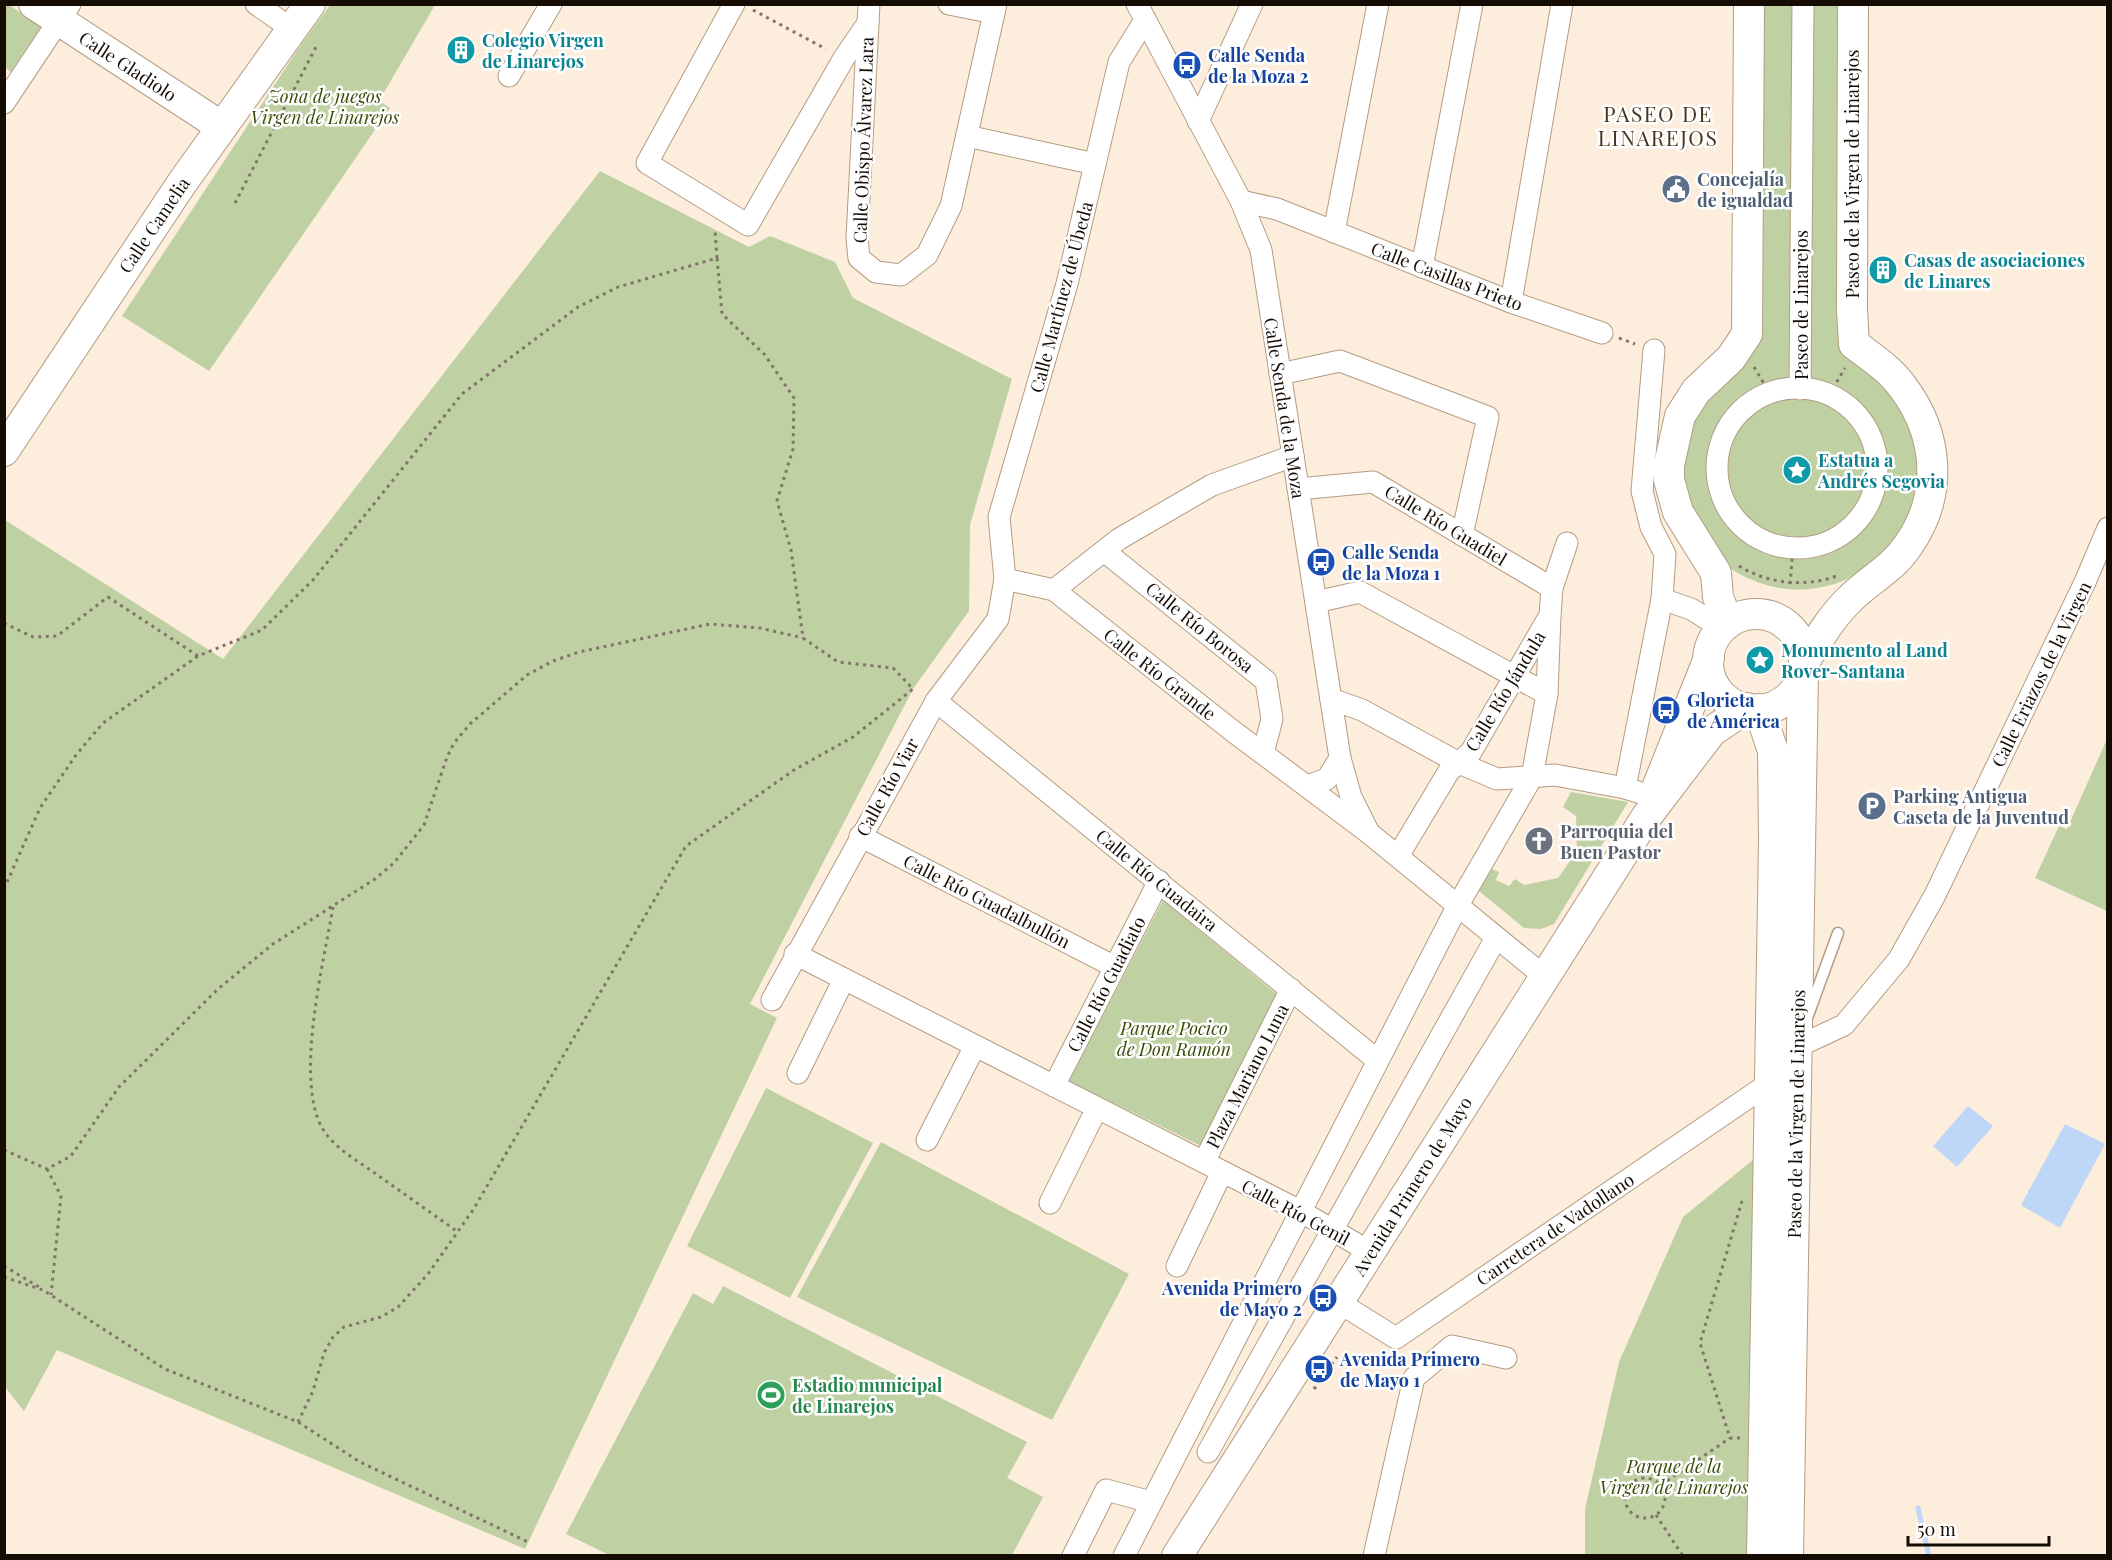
<svg xmlns="http://www.w3.org/2000/svg" width="2112" height="1560" viewBox="0 0 2112 1560" font-family="'Playfair Display',serif">
<style>
.green{fill:#bfd1a3}
.water{fill:#bed7f7}
.lines{fill:none;stroke-linecap:round;stroke-linejoin:round}
.stream{stroke:#bed7f7;stroke-width:5}
.lane-casing{stroke:#b49c82;stroke-width:13}
.street-casing{stroke:#b49c82;stroke-width:23}
.secondary-casing{stroke:#b49c82;stroke-width:32}
.path{stroke:#817469;stroke-width:3;stroke-dasharray:3 4.5;stroke-linecap:butt}
.lane{stroke:#fff;stroke-width:10}
.street{stroke:#fff;stroke-width:21}
.secondary{stroke:#fff;stroke-width:30}
.labels{text-anchor:middle;dominant-baseline:central;stroke-width:5;stroke-linejoin:round;paint-order:stroke}
.culture-label{font-size:18px;font-weight:bold;fill:#0d838f;stroke:#fff;text-anchor:start}
.transit-label{font-size:18px;font-weight:bold;fill:#164399;stroke:#fff;text-anchor:start}
.street-label{font-size:18px;fill:#150c04;stroke:#fff}
.park-label{font-size:18px;font-style:italic;fill:#394c05;stroke:#fff}
.service-label{font-size:18px;font-weight:bold;fill:#4e5e75;stroke:#fff;text-anchor:start}
.worship-label{font-size:18px;font-weight:bold;fill:#5b616d;stroke:#fff;text-anchor:start}
.leisure-label{font-size:18px;font-weight:bold;fill:#27864d;stroke:#fff;text-anchor:start}
.quarter-label{font-size:21px;letter-spacing:1.5px;fill:#48341d;stroke:#fff}
</style>
<rect width="100%" height="100%" fill="#fdeddd"/>
<!-- green -->
<g class="green">
<polygon points="4,5 9,5 42,26 11,72 5,67"/>
<polygon points="330,5 435,5 379,101 390,108 209,371 122,316 302,43"/>
<path d="M1756,5H1848L1845,350C1868,376 1895,393 1910,425C1917,442 1919,465 1916,483C1905,571 1813,617 1736,572C1722,563 1701,548 1695,531C1690,518 1688,501 1685,487C1683,477 1678,465 1679,456C1683,413 1713,386 1745,363Z"/>
<polygon points="600,171 749,247 770,236 835,262 853,298 1012,379 970,525 969,611 913,689 750,1004 777,1018 525,1549 57,1350 24,1411 5,1387 5,520 223,659"/>
<polygon points="2107,739 2107,911 2035,878 2059,826 2067,829"/>
<polygon points="1571,792 1628,802 1554,924 1541,929 1524,928 1479,891 1492,869 1499,872 1496,880 1509,886 1515,879 1524,885 1558,878 1577,851 1576,816 1563,807"/>
<polygon points="1163,900 1279,996 1201,1146 1069,1081"/>
<polygon points="766,1088 873,1143 790,1298 687,1246"/>
<polygon points="881,1142 1129,1274 1052,1420 797,1297"/>
<polygon points="1754,1159 1753,1555 1585,1556 1585,1509 1619,1362 1683,1217"/>
<polygon points="723,1286 1027,1442 1007,1478 1043,1497 1012,1555 609,1555 566,1534 693,1293 713,1304"/>
</g>
<!-- water -->
<g class="water">
<circle cx="1797" cy="470" r="15"/>
<polygon points="1968,1106 1993,1126 1957,1167 1933,1146"/>
<polygon points="2065,1124 2105,1144 2060,1228 2021,1205"/>
</g>
<g class="lines">
<!-- stream -->
<polyline class="stream" points="1918,1508 1929,1556"/>
<!-- lane casing -->
<g class="lane-casing">
<polyline id="lane" points="1807,1018 1838,933"/>
</g>
<!-- street casing -->
<g class="street-casing">
<g id="street">
<polyline points="256,4 292,29"/>
<polyline points="734,4 647,163 748,225 844,58 868,23"/>
<polyline points="869,4 857,238 859,258 876,272 901,275 927,255 951,206 996,4"/>
<polyline points="949,4 994,13"/>
<polyline points="1137,4 1241,201 1261,250 1340,758 1351,797 1369,833"/>
<polyline points="509,76 551,4"/>
<polyline points="4,103 70,4"/>
<polyline points="1198,121 1252,4"/>
<polyline points="967,136 1095,164"/>
<polyline points="1241,201 1277,209 1511,302 1602,333"/>
<polyline points="1334,232 1378,4"/>
<polyline points="1422,267 1472,4"/>
<polyline points="1511,302 1562,4"/>
<polyline points="1280,374 1340,361 1488,417 1462,535"/>
<circle cx="1797" cy="468" r="80"/>
<polyline points="1800,389 1803,4"/>
<polyline points="1298,489 1373,482 1552,588"/>
<polyline points="1104,551 1266,681 1272,719 1263,753"/>
<polyline points="1005,579 1054,590 1234,732 1369,833 1545,977"/>
<polyline points="1054,590 1119,539 1212,485 1293,456"/>
<polyline points="1662,599 1691,609 1722,628"/>
<polyline points="1316,602 1360,592 1547,694"/>
<polyline points="1331,699 1362,710 1459,763 1497,779 1555,775 1625,788 1654,797"/>
<polyline points="936,701 1377,1060"/>
<polyline points="1307,786 1327,779 1340,758"/>
<polyline points="1625,788 1662,599 1665,554 1651,527 1642,491 1654,350"/>
<polyline points="860,836 1115,967"/>
<polyline points="1398,856 1449,771 1471,752 1550,615 1552,588 1567,543"/>
<polyline points="795,954 1300,1211 1370,1252"/>
<polyline points="772,1000 936,701 998,619 1005,579 999,517 1067,284 1119,62 1145,20"/>
<polyline points="1786,1052 1844,1025 1899,959 1935,895 2085,582 2108,528"/>
<polyline points="798,1073 844,979"/>
<polyline points="1054,1086 1159,881"/>
<polyline points="927,1140 975,1046"/>
<polyline points="1204,1162 1291,989"/>
<polyline points="1050,1203 1097,1108"/>
<polyline points="1177,1266 1222,1172"/>
<polyline points="1338,1302 1396,1338 1771,1082"/>
<polyline points="1208,1452 1496,938"/>
<polyline points="1073,1556 1106,1490 1151,1502"/>
<polyline points="1124,1556 1458,905 1532,777 1547,694 1550,615"/>
<polyline points="1374,1556 1414,1378 1452,1346 1506,1358"/>
</g>
</g>
<!-- secondary casing -->
<g class="secondary-casing">
<g id="secondary">
<polyline points="34,4 222,127"/>
<polyline points="4,451 182,183 310,4"/>
<circle cx="1756" cy="662" r="48"/>
<polyline points="1728,623 1718,597 1716,573 1678,512 1669,480 1669,465 1680,416 1696,391 1731,358 1747,334 1749,4"/>
<path d="M1804,662C1818,640 1831,617 1850,599C1868,581 1892,569 1907,547C1943,497 1940,436 1902,386C1890,369 1871,357 1854,344L1852,310L1853,4"/>
<polyline points="1759,709 1773,751 1774,840 1762,1556"/>
<polyline points="1657,788 1709,658"/>
<polyline points="1177,1556 1647,816 1712,731 1747,708"/>
<polyline points="1788,1556 1803,672"/>
</g>
</g>
<!-- path -->
<g class="path">
<polyline points="753,10 826,49"/>
<polyline points="235,203 317,45"/>
<polyline points="1619,338 1635,344"/>
<polyline points="1754,367 1769,392"/>
<polyline points="1829,395 1845,368"/>
<path d="M1739,566C1768,584 1807,588 1839,575"/>
<polyline points="1790,584 1793,549"/>
<polyline points="4,623 33,637 57,636 108,597 198,656"/>
<polyline points="4,889 40,808 76,755 103,723 198,656 262,630 313,580 462,394 578,307 618,287 717,258 715,230"/>
<path d="M333,907C324,962 293,1083 324,1131C336,1149 358,1161 376,1174C403,1193 431,1213 458,1232"/>
<polyline points="4,1150 47,1169 71,1156 119,1087 218,989 273,944 375,879 394,863 424,825 447,757 454,743 470,724 527,675 553,661 579,652 710,624 760,628 803,638"/>
<polyline points="47,1169 61,1196 51,1295"/>
<polyline points="4,1266 39,1287"/>
<polyline points="4,1277 43,1290 165,1369 298,1422 360,1462 528,1542"/>
<polyline points="1314,1389 1337,1357"/>
<polyline points="298,1422 313,1391 324,1353 333,1337 344,1327 381,1317 398,1307 428,1274 473,1210 686,846 794,770 853,737 913,689 893,668 838,662 803,638 791,550 777,501 793,449 794,398 765,355 722,314 717,258"/>
<polyline points="1740,1438 1730,1438 1700,1343 1742,1201"/>
<circle cx="1645" cy="1498" r="20"/>
<polyline points="1661,1485 1730,1438"/>
<polyline points="1656,1515 1683,1556"/>
</g>
<!-- lane -->
<use href="#lane" class="lane"/>
<!-- street -->
<use href="#street" class="street"/>
<!-- secondary -->
<use href="#secondary" class="secondary"/>
</g>
<!-- icons -->
<defs>
<g id="building-disc" transform="scale(1.5)"><circle r="9.5" fill="#0f9aa8" stroke="#fff"/><path d="M-4-6H4V6H1V3H-1V6H-4ZM-2.5-4.3h1.7v1.8h-1.7ZM.8-4.3h1.7v1.8H.8ZM-2.5-1h1.7V.8h-1.7ZM.8-1h1.7V.8H.8Z" fill="#fff"/></g>
<g id="bus-disc" transform="scale(1.5)"><circle r="9.5" fill="#1a4fb4" stroke="#fff"/><path d="M-5-6H5V4H4V6H2V4H-2V6H-4V4H-5ZM-3.5-4V0h7V-4ZM-3.5 1.2v1.5H-2V1.2ZM2 1.2v1.5H3.5V1.2Z" fill="#fff"/></g>
<g id="civic-disc" transform="scale(1.5)"><circle r="9.5" fill="#5c6f8a" stroke="#fff"/><path d="M-.6-6.5H3V-4.5H.6V-3L4-1V1h2V6H-6V1h2V-1L-.6-3ZM-1.2 2.5V6h2.4V2.5Z" fill="#fff"/></g>
<g id="sight-disc" transform="scale(1.5)"><circle r="9.5" fill="#0f9aa8" stroke="#fff"/><path d="M0-6L1.8-2.2L6-1.7L2.9 1.2L3.7 5.4L0 3.3L-3.7 5.4L-2.9 1.2L-6-1.7L-1.8-2.2Z" fill="#fff"/></g>
<g id="parking-disc" transform="scale(1.5)"><circle r="9.5" fill="#5c6f8a" stroke="#fff"/><path d="M-3.5-5.5H1a3.5 3.5 0 0 1 0 7H-1V5.5H-3.5ZM-1-3.4V-.6H.8a1.4 1.4 0 0 0 0-2.8Z" fill="#fff"/></g>
<g id="church-disc" transform="scale(1.5)"><circle r="9.5" fill="#6b7280" stroke="#fff"/><path d="M-1.2-6h2.4v3.5h3.3v2.4h-3.3V6h-2.4V-.1h-3.3v-2.4h3.3Z" fill="#fff"/></g>
<g id="stadium-disc" transform="scale(1.5)"><circle r="9.5" fill="#2e9e5b" stroke="#fff"/><path d="M0-5a6.5 5 0 1 0 0 10a6.5 5 0 1 0 0-10ZM-3.5-1.8h7v3.6h-7Z" fill="#fff"/></g>
</defs>
<g fill-rule="evenodd">
<use href="#building-disc" x="461" y="50"/>
<use href="#bus-disc" x="1187" y="65"/>
<use href="#civic-disc" x="1676" y="189"/>
<use href="#building-disc" x="1883" y="270"/>
<use href="#sight-disc" x="1797" y="470"/>
<use href="#bus-disc" x="1321" y="562"/>
<use href="#sight-disc" x="1760" y="660"/>
<use href="#bus-disc" x="1666" y="710"/>
<use href="#parking-disc" x="1872" y="806"/>
<use href="#church-disc" x="1539" y="841"/>
<use href="#bus-disc" x="1323" y="1298"/>
<use href="#bus-disc" x="1319" y="1369"/>
<use href="#stadium-disc" x="771" y="1395"/>
</g>
<g class="labels">
<!-- culture labels -->
<g class="culture-label">
<text x="482" y="40">Colegio Virgen<tspan x="482" dy="21">de Linarejos</tspan></text>
<text x="1904" y="260">Casas de asociaciones<tspan x="1904" dy="21">de Linares</tspan></text>
<text x="1818" y="460">Estatua a<tspan x="1818" dy="21">Andrés Segovia</tspan></text>
<text x="1781" y="650">Monumento al Land<tspan x="1781" dy="21">Rover-Santana</tspan></text>
</g>
<!-- transit labels -->
<g class="transit-label">
<text x="1208" y="55">Calle Senda<tspan x="1208" dy="21">de la Moza 2</tspan></text>
<text x="1342" y="552">Calle Senda<tspan x="1342" dy="21">de la Moza 1</tspan></text>
<text x="1687" y="700">Glorieta<tspan x="1687" dy="21">de América</tspan></text>
<text x="1302" y="1288" text-anchor="end">Avenida Primero<tspan x="1302" dy="21">de Mayo 2</tspan></text>
<text x="1340" y="1359">Avenida Primero<tspan x="1340" dy="21">de Mayo 1</tspan></text>
</g>
<!-- street labels -->
<g class="street-label">
<text transform="translate(128 66) rotate(33)">Calle Gladiolo</text>
<text transform="translate(863 140) rotate(-88)">Calle Obispo Álvarez Lara</text>
<text transform="translate(1852 174) rotate(-90)">Paseo de la Virgen de Linarejos</text>
<text transform="translate(154 225) rotate(-56)">Calle Camelia</text>
<text transform="translate(1447 276) rotate(21)">Calle Casillas Prieto</text>
<text transform="translate(1061 297) rotate(-75)">Calle Martínez de Úbeda</text>
<text transform="translate(1801 305) rotate(-90)">Paseo de Linarejos</text>
<text transform="translate(1285 408) rotate(81)">Calle Senda de la Moza</text>
<text transform="translate(1446 525) rotate(31)">Calle Río Guadiel</text>
<text transform="translate(1200 627) rotate(39)">Calle Río Borosa</text>
<text transform="translate(1160 674) rotate(38)">Calle Río Grande</text>
<text transform="translate(2041 674) rotate(-64)">Calle Eriazos de la Virgen</text>
<text transform="translate(1505 691) rotate(-59)">Calle Río Jándula</text>
<text transform="translate(887 787) rotate(-61)">Calle Río Viar</text>
<text transform="translate(1157 880) rotate(39)">Calle Río Guadaira</text>
<text transform="translate(987 901) rotate(27)">Calle Río Guadalbullón</text>
<text transform="translate(1106 984) rotate(-63)">Calle Río Guadiato</text>
<text transform="translate(1247 1076) rotate(-63)">Plaza Mariano Luna</text>
<text transform="translate(1796 1114) rotate(-89)">Paseo de la Virgen de Linarejos</text>
<text transform="translate(1412 1186) rotate(-58)">Avenida Primero de Mayo</text>
<text transform="translate(1296 1212) rotate(28)">Calle Río Genil</text>
<text transform="translate(1555 1229) rotate(-34)">Carretera de Vadollano</text>
</g>
<!-- park labels -->
<g class="park-label">
<text x="325" y="96">Zona de juegos<tspan x="325" dy="21">Virgen de Linarejos</tspan></text>
<text x="1174" y="1028">Parque Pocico<tspan x="1174" dy="21">de Don Ramón</tspan></text>
<text x="1674" y="1466">Parque de la<tspan x="1674" dy="21">Virgen de Linarejos</tspan></text>
</g>
<!-- service labels -->
<g class="service-label">
<text x="1697" y="179">Concejalía<tspan x="1697" dy="21">de igualdad</tspan></text>
<text x="1893" y="796">Parking Antigua<tspan x="1893" dy="21">Caseta de la Juventud</tspan></text>
</g>
<!-- worship labels -->
<g class="worship-label">
<text x="1560" y="831">Parroquia del<tspan x="1560" dy="21">Buen Pastor</tspan></text>
</g>
<!-- leisure labels -->
<g class="leisure-label">
<text x="792" y="1385">Estadio municipal<tspan x="792" dy="21">de Linarejos</tspan></text>
</g>
<!-- quarter labels -->
<g class="quarter-label">
<text x="1658" y="113">PASEO DE<tspan x="1658" dy="24">LINAREJOS</tspan></text>
</g>
</g>
<!-- border -->
<rect width="2112" height="1560" fill="none" stroke="#150c04" stroke-width="12"/>
<!-- scale -->
<path d="M1908 1536v9h141v-9" fill="none" stroke="#150c04" stroke-width="3"/>
<text x="1917" y="1536" font-size="18" fill="#150c04" stroke="#ffffff" stroke-width="4.5" paint-order="stroke">50 m</text>
</svg>
